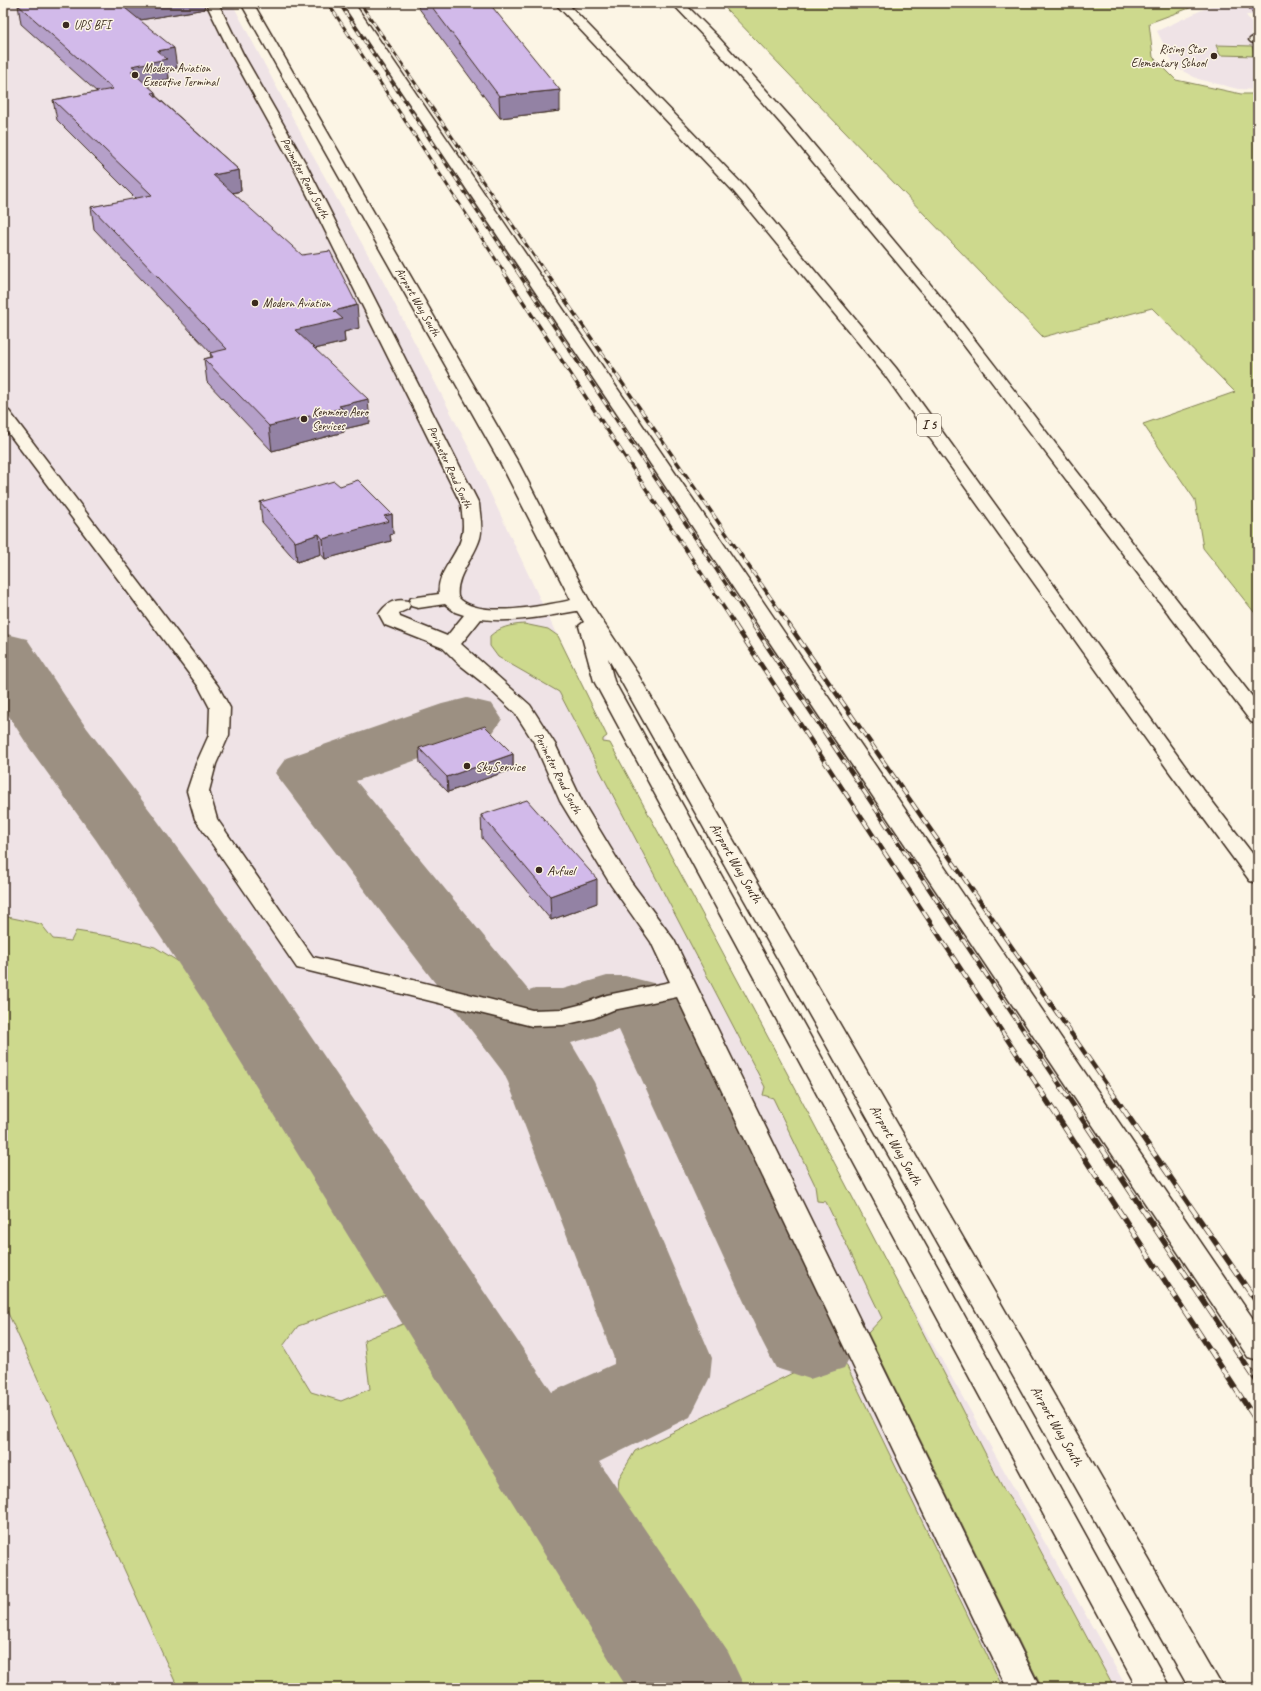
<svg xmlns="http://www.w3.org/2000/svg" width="1261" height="1691" viewBox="0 0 1261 1691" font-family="Caveat,sans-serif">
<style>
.built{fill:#efe3e6}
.green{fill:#cdd98d;stroke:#848256}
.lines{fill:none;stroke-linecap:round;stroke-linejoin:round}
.taxiway{fill:#9c9082;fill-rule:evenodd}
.minor-casing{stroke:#3b2a1e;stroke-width:3}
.major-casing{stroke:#3b2a1e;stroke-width:3}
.highway-casing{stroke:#3b2a1e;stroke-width:3}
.minor{fill:#fcf5e5;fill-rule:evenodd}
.major{fill:#fcf5e5;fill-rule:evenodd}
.highway{fill:#fcf5e5;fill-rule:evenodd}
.rail-far3-casing{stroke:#3b2a1e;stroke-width:3}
.rail-far2-casing{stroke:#3b2a1e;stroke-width:3.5}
.rail-far1-casing{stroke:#3b2a1e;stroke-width:4.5}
.rail-casing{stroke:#3b2a1e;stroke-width:5.5}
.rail-far3{stroke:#fcf5e5;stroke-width:2;stroke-dasharray:5.5;stroke-linecap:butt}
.rail-far2{stroke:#fcf5e5;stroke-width:2.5;stroke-dasharray:7;stroke-linecap:butt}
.rail-far1{stroke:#fcf5e5;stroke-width:3;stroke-dasharray:9;stroke-linecap:butt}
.rail{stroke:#fcf5e5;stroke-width:4;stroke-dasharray:12;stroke-linecap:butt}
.wall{fill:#b5a0c9;stroke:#3b2a1e}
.shaded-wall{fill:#9382a4;stroke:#3b2a1e}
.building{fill:#d2baea;stroke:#3b2a1e}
.poi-dot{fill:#3b2a1e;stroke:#fcf5e5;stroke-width:1.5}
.labels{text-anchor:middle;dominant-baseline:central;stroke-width:3;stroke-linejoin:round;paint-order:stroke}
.far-poi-label{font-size:12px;fill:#3b2a1e;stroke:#fcf5e5;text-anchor:start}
.far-street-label{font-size:12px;fill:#3b2a1e;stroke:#fcf5e5}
.shield{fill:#fcf5e5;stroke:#75675a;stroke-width:1}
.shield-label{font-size:13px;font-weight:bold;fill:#3b2a1e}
.poi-label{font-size:14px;fill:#3b2a1e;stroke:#fcf5e5;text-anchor:start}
.street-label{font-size:14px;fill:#3b2a1e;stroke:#fcf5e5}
</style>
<rect width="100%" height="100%" fill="#fcf5e5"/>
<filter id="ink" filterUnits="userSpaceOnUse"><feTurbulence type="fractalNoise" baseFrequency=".025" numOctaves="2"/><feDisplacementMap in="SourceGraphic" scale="8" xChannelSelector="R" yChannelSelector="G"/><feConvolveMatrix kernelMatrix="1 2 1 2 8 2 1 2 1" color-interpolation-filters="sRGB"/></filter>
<g filter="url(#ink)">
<!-- built -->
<g class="built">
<polygon points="3,3 232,3 313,156 384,283 472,454 612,753 753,1026 1127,1688 3,1688"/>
<polygon points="1217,3 1258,3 1258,15 1246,15 1258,32 1250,33 1258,44 1258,90 1238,89 1198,79 1175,67 1157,31"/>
</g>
<!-- green -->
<g class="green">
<polygon points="723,3 1203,3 1149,23 1153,57 1176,80 1241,94 1258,94 1258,617 1203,548 1195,500 1143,424 1235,392 1152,308 1043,337 727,10"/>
<polygon points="1216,45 1252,46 1256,56 1220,55"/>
<path d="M524,624L548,629L558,636L607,736L603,739V742L610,743C744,990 876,1239 1004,1490L1022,1516L1114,1688H1042L868,1333L882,1318L826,1202L817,1201L815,1185L773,1098L763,1095L765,1087L559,692L498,657L490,646V636C500,627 510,625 524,624Z"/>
<polygon points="3,916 41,924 53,939 71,941 76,931 114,937 155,947 195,972 400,1290 298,1326 283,1346 311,1392 341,1401 370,1389 364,1340 415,1319 646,1688 178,1688 3,1302"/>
<polygon points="839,1350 1003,1688 727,1688 615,1521 619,1478 635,1451"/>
</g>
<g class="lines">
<!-- taxiway -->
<polygon class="taxiway" points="3,633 27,639 83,723 151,812 263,966 552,1392 614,1364 614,1358 508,1082 503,1072 275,773 286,758 442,704 467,698 492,704 502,719 492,734 356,781 529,991 535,989 563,989 607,976 625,976 669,987 681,992 693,1012 858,1341 844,1368 810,1379 776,1368 762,1341 619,1030 571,1043 594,1082 712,1358 710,1377 690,1417 599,1462 728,1652 745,1688 627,1688 204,1002 96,840 30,749 3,707"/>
<!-- minor casing -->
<g class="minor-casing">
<g id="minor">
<path d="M206,3H218L243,54L306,164L479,504C480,516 483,527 480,538C474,559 455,575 458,597C479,622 554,603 582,598L589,600L591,604L589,608L582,610C548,616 515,623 481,619L461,644L530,705L555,744L582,801L631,882L674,940L1040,1688H1007L677,997L613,1010L594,1018L563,1025L532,1026L297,968L195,819L187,791L196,764L209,735L210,708L199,687L3,426V410L9,411L218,686L230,708L229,735L216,764L209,791L217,819L313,957L389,974L532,1010L563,1009L579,1005L607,995L670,982L651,942L611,885L560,801L535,744L515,713L483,683L459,664L443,648L385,625L379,614C386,603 395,598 408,601L410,605L408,609L399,613L400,617L447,636L464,615L455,612L445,604L418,608L411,606L409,602L411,598L439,594C436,574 456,557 461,539C465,527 462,516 461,504L292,164L231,54Z"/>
<polygon points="342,3 354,3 1258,1326 1258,1360 1248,1357"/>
<polygon points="559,3 579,3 577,5 563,8 559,7 557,5"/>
<polygon points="1258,36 1258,44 1251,42 1249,40 1251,38"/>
</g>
</g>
<!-- major casing -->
<g class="major-casing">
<polygon id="major" points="241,3 253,3 519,464 591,604 637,673 1223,1688 1189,1688 608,658 614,681 1170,1688 1137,1688 594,681 579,626 584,622 573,604 501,464"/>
</g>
<!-- highway casing -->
<g class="highway-casing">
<g id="highway">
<polygon points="555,3 567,3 744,186 896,368 1185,766 1258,861 1258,883 1250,881 1171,774 884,374 734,192"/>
<polygon points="672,3 684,3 719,38 793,120 950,308 1258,704 1258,724 1251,722 940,314 783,126 711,44"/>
</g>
</g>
<!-- minor -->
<use href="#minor" class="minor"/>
<!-- major -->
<use href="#major" class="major"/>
<!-- highway -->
<use href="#highway" class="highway"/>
<!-- rail-far3 casing -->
<g class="rail-far3-casing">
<g id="rail-far3">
<polyline points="328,3 504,272"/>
<polyline points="339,3 518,272"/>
<polyline points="360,3 545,272"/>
</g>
</g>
<!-- rail-far2 casing -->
<g class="rail-far2-casing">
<g id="rail-far2">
<polyline points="503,271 736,626"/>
<polyline points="517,271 754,626"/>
<polyline points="545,271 790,626"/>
</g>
</g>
<!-- rail-far1 casing -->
<g class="rail-far1-casing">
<g id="rail-far1">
<polyline points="735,625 1039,1088"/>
<polyline points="753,625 1062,1088"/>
<polyline points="789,625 1109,1088"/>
</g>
</g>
<!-- rail casing -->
<g class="rail-casing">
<g id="rail">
<polyline points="1038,1087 1258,1423"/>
<polyline points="1061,1087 1258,1383"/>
<polyline points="1108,1087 1258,1304"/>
</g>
</g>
<!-- rail-far3 -->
<use href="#rail-far3" class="rail-far3"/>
<!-- rail-far2 -->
<use href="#rail-far2" class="rail-far2"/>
<!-- rail-far1 -->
<use href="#rail-far1" class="rail-far1"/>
<!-- rail -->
<use href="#rail" class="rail"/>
</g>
<!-- wall -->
<g class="wall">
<polygon points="24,3 204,3 205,9 140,20 177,68 168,69 169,79 145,83 155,92 156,96 239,170 241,191 233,193 359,328 344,332 345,342 315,349 370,423 344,429 344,432 272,451 207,382 204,359 211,357 210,353 211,353 94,229 91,207 136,199 57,120 53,100 97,92 21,24 18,5 24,4"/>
<polygon points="415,3 489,3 560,111 500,118"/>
<polygon points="1246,3 1258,3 1258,21 1246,4"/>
<polygon points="340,486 392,514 393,534 390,535 391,541 325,559 321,554 297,562 262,522 260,502"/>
<polygon points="419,748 513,754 513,769 448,792 420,763"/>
<polygon points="481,815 597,903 551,920 482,838"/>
</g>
<!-- shaded-wall -->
<g class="shaded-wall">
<polygon points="129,3 204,3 205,9 123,23 120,4"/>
<polygon points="174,48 177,68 168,69 169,79 140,84 131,71 132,66 157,51"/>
<polygon points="560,90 560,111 500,118 499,96"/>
<polygon points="239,170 241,191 216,196 213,175"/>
<polygon points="357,305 359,328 344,332 345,342 297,353 295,330 334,311"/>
<polygon points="368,399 370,423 344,429 344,432 272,451 269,426 339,406"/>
<polygon points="392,514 393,534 390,535 391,541 325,559 323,539 384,516"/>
<polygon points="319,534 321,554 297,562 295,542"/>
<polygon points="513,754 513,769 448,792 447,777"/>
<polygon points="597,879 597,903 551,920 550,896"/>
</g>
<!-- building -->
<g class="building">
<polygon points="29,3 129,3 120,4 174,48 157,51 167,59 132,66 138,70 131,71 155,92 152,93 239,170 213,175 302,255 330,251 357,305 334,311 343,319 295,330 368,399 339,406 342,408 269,426 204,359 213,357 210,353 227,349 91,207 152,195 53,100 113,89 18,5"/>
<polygon points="429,3 489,3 560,90 499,96"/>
<polygon points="358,480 392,514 384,516 389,521 323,539 319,534 295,542 260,502 334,481 340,486"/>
<polygon points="485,726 513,754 447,777 419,748"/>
<polygon points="527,800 597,879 550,896 481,815"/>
</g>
</g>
<!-- markers -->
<g class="poi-dot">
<circle cx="66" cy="25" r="4"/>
<circle cx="1214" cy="56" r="4"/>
<circle cx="135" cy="75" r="4"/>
<circle cx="255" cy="303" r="4"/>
<circle cx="304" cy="419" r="4"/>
<circle cx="467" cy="766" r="4"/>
<circle cx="539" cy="870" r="4"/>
</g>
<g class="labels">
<!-- far-poi labels -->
<g class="far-poi-label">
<text x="74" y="25">UPS BFI</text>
<text x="1206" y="49" text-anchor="end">Rising Star<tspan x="1206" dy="14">Elementary School</tspan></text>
<text x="143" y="68">Modern Aviation<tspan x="143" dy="14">Executive Terminal</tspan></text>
<text x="263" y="303">Modern Aviation</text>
<text x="312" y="412">Kenmore Aero<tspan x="312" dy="14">Services</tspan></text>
</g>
<!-- far-street labels -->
<g class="far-street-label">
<text transform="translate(305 178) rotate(62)">Perimeter Road South</text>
<text transform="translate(418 302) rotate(60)">Airport Way South</text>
<text transform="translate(450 467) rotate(65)">Perimeter Road South</text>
<text transform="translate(558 773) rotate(63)">Perimeter Road South</text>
</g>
<!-- shield labels -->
<rect class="shield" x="917" y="414" width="24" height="22" rx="3"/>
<g class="shield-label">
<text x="929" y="425">I 5</text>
</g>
<!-- poi labels -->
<g class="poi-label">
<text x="475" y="766">SkyService</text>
<text x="547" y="870">Avfuel</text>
</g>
<!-- street labels -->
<g class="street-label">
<text transform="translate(736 863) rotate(60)">Airport Way South</text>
<text transform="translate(896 1145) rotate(60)">Airport Way South</text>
<text transform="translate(1057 1426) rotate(60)">Airport Way South</text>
</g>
</g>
<!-- margin -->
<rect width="1261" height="1691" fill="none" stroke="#fcf5e5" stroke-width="16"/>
<rect x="8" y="8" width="1245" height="1675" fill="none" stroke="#3b2a1e" stroke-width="1.5" filter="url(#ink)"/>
</svg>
